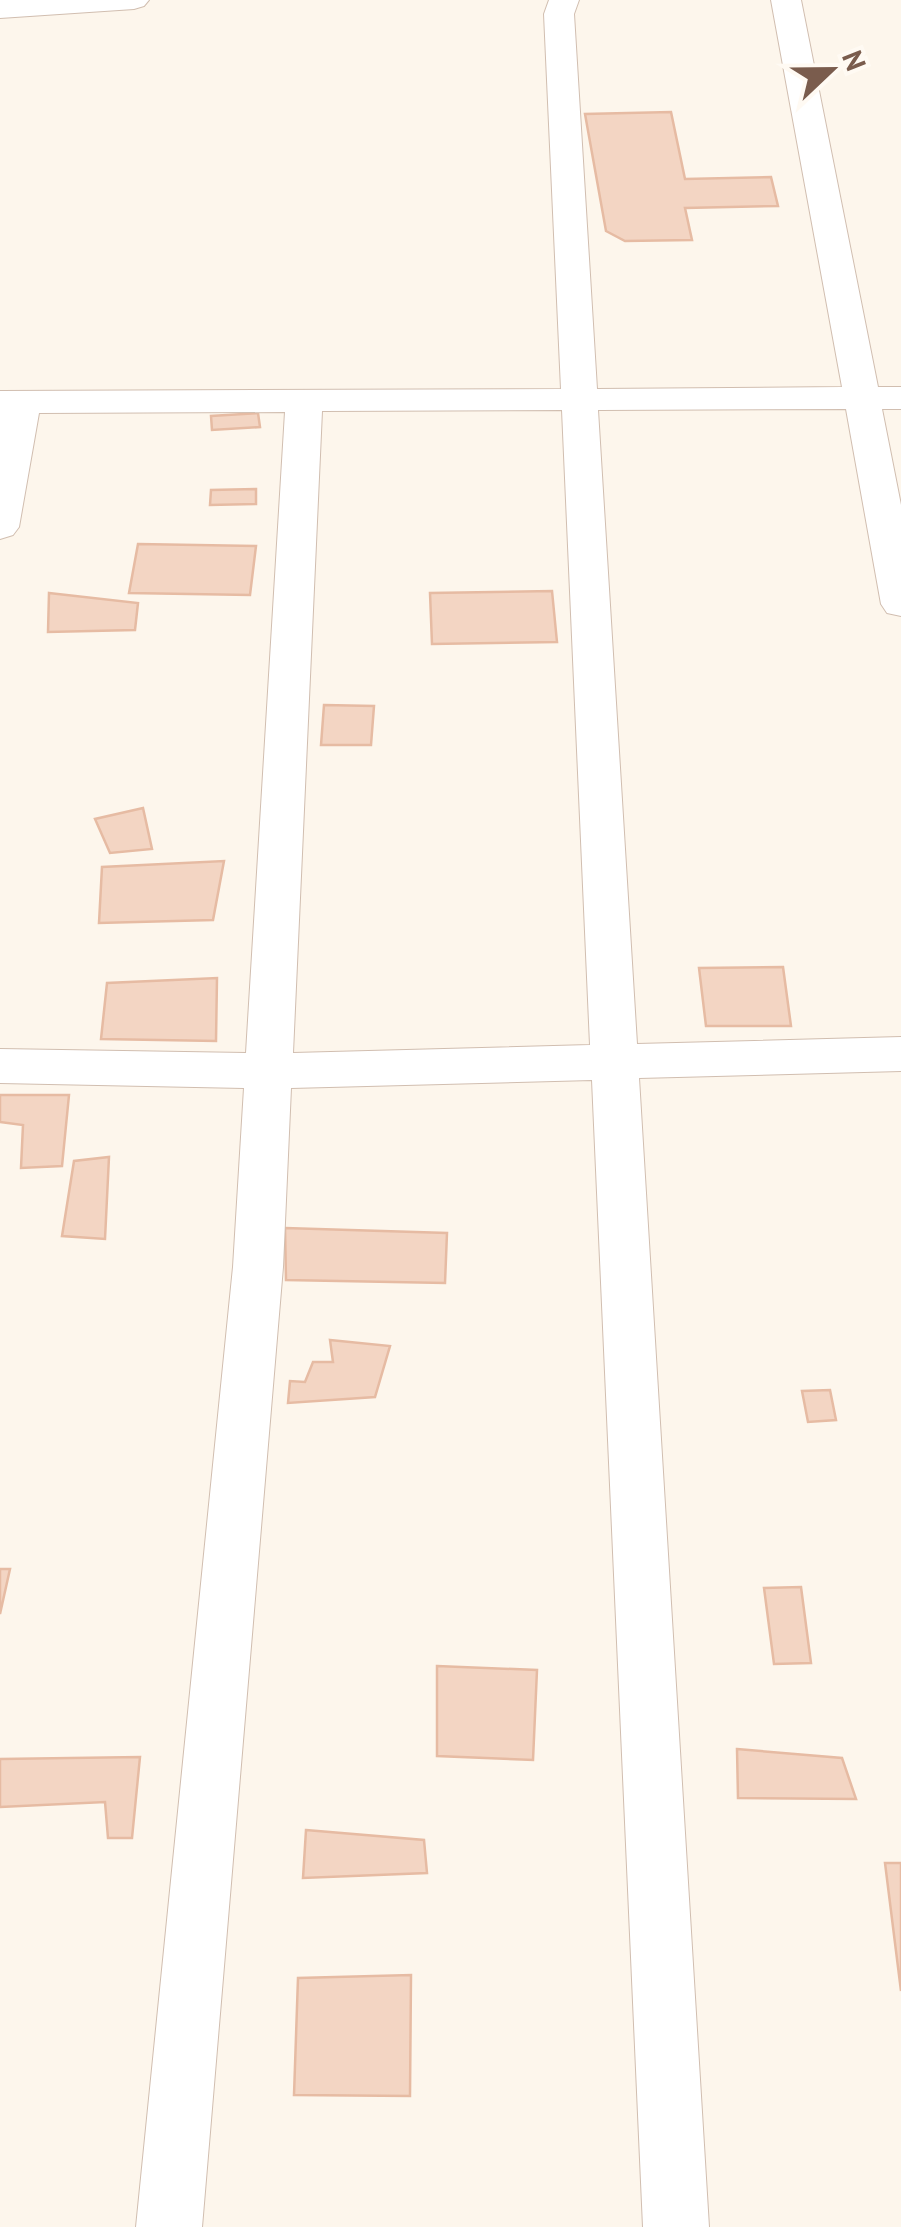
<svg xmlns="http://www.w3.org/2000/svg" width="901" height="2227" viewBox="0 0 901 2227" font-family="'PT Sans',sans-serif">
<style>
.building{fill:#f3d5c3;stroke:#e6bba3;stroke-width:2.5}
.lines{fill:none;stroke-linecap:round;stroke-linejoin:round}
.minor-casing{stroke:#d1beb0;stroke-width:2}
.minor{fill:#fff;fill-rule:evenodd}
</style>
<rect width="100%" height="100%" fill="#fdf6ec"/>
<!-- building -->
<g class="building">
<polygon points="671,112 685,179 771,177 778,206 685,208 692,240 625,241 606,231 585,114"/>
<polygon points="258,413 260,427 212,430 211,416"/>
<polygon points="256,489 256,504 210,505 211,490"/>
<polygon points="138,544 256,546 250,595 129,593"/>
<polygon points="552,591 557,642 432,644 430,593"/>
<polygon points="49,593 138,603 135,630 48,632"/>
<polygon points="324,705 374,706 371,745 321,745"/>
<polygon points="143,808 152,849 110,853 95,819"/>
<polygon points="224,861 213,920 99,923 102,867"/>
<polygon points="783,967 791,1026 706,1026 699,968"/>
<polygon points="217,978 216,1041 101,1039 107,983"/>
<polygon points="0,1095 69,1095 62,1166 21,1168 23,1125 0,1122"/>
<polygon points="109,1157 105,1239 62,1236 74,1161"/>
<polygon points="285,1228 447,1233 445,1283 286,1280"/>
<polygon points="330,1340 390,1346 375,1397 288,1403 290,1381 305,1382 313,1362 333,1362"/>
<polygon points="830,1390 836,1420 808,1422 802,1391"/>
<polygon points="0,1569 10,1569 0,1614"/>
<polygon points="801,1587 811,1663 774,1664 764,1588"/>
<polygon points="437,1666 537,1670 533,1760 437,1756"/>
<polygon points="737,1749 842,1758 856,1799 738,1798"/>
<polygon points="140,1757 132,1838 108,1838 105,1802 0,1807 0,1759"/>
<polygon points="306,1830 424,1840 427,1873 303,1878"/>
<polygon points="885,1863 901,1863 901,1991"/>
<polygon points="411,1975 410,2096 294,2095 298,1978"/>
</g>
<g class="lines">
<!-- minor casing -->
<g class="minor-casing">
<g id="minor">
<polygon points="0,0 149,0 144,6 134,9 0,18"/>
<path d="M549,0H579L574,14L597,389L842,387L771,0H801L878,387H901V409H882L901,505V616L887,613L881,604L846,409L598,410L637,1044L901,1037V1071L639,1078L709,2227H643L592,1080L291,1088L283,1267L202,2227H136L233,1267L244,1088L0,1083V1049L246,1053L285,412L39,413L19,527L13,535L0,539V391L561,389L544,14ZM562,410L590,1045L293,1053L322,411Z"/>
</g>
</g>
<!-- minor -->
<use href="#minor" class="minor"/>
</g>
<!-- north arrow -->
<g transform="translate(831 70) rotate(68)" stroke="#fffaf3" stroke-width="8" paint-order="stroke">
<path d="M0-8L18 38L0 25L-18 38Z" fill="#7a5c4d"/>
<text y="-15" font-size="28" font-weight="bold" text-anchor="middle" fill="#7a5c4d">N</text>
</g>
</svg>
